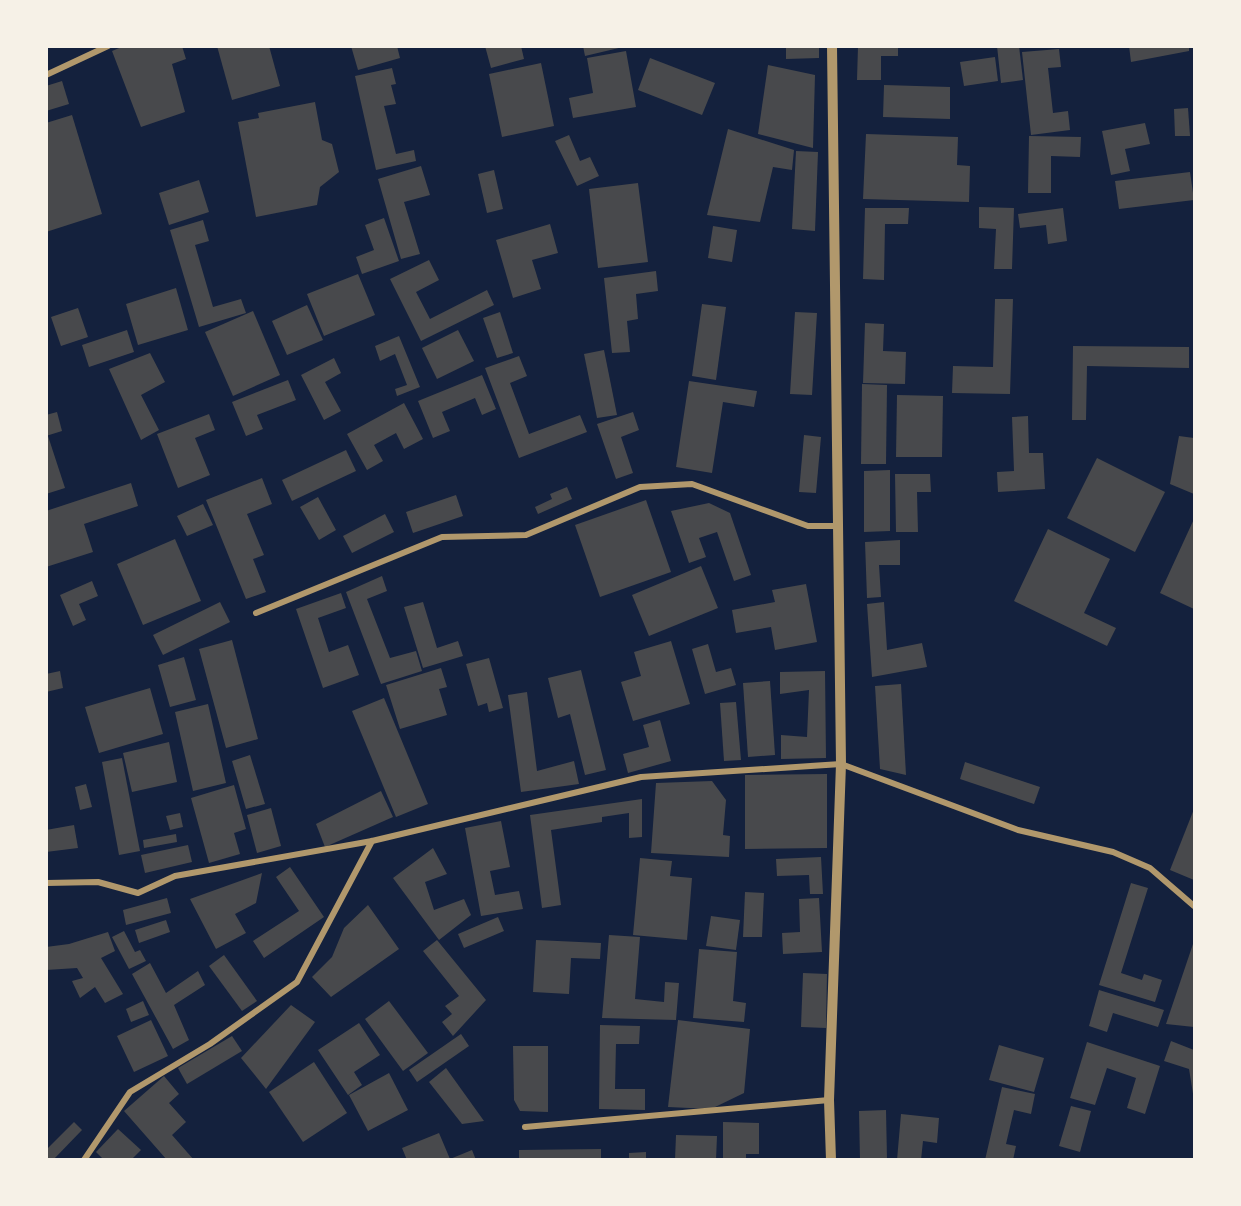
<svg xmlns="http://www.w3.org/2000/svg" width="1241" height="1206" viewBox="0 0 1241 1206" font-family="'Fira Sans',sans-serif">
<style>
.building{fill:#48494c}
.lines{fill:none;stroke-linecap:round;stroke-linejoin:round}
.minor{stroke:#b1986c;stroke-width:6}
.tertiary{stroke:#b1986c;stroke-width:10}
</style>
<rect width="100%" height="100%" fill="#14213d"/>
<!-- building -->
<g class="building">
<polygon points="124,46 182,46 186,59 172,64 185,112 141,127 112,51"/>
<polygon points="217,46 269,46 280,86 232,100"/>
<polygon points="351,46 397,46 400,58 358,70"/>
<polygon points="485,46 521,46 524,59 491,68"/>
<polygon points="583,46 623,46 623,47 585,56"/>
<polygon points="786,46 819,46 819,58 786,59"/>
<polygon points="858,46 898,46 898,56 881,56 881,80 857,80"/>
<polygon points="997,46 1019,46 1023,80 1001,83"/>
<polygon points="1129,46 1189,46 1189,51 1131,62"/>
<polygon points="1059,49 1061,67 1048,68 1053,113 1068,111 1070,130 1031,135 1022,52"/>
<polygon points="626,51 636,107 573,118 569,98 593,93 587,58"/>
<polygon points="995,57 998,81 964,86 960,62"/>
<polygon points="650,58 715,83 702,115 638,90"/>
<polygon points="541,63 554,126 502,137 489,74"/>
<polygon points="768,65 815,75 813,148 758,134"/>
<polygon points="392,68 396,84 391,85 396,104 384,106 396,154 414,150 416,161 376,170 355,76"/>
<polygon points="62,81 69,104 46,111 46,86"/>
<polygon points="884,85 950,87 950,119 883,117"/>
<polygon points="315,102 322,140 332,144 339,172 320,187 317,205 256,217 238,122 259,118 258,113"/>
<polygon points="1188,108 1190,136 1175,136 1174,109"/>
<polygon points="72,115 102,214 46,232 46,123"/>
<polygon points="1145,123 1150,144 1125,149 1130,171 1111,175 1102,131"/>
<polygon points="728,129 794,150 792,170 773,167 760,222 707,215"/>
<polygon points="866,134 958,137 957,165 970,166 969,202 863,199"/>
<polygon points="569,135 580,161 590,157 599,176 577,186 555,141"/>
<polygon points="1029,136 1081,137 1080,157 1051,156 1051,193 1028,193"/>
<polygon points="796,151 818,152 815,231 792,229"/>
<polygon points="421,166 430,195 404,202 420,254 401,259 378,179"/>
<polygon points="494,170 503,209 487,213 478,174"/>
<polygon points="1190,172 1194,200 1119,209 1115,181"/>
<polygon points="199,180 209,212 169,225 159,193"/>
<polygon points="638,183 648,262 598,268 589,189"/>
<polygon points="979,207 1014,208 1012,269 994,269 996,229 979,228"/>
<polygon points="865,208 909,208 908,224 885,224 884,280 863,279"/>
<polygon points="1063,208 1067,241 1048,244 1046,225 1020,228 1018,214"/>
<polygon points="384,218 399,261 362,274 356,257 374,250 365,225"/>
<polygon points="203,220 209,241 195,245 213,307 241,299 246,313 199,327 170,230"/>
<polygon points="550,224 558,253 532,260 541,289 513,298 496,240"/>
<polygon points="713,226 737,230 732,262 708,258"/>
<polygon points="429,260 439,280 416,292 430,319 487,290 494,305 421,341 390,279"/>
<polygon points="656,271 658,291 636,294 638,319 627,321 630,352 612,353 604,278"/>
<polygon points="358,274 375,315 324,336 307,294"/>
<polygon points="176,288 188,330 138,345 126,304"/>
<polygon points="995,299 1013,299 1010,394 952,393 953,366 993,367"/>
<polygon points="702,304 726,307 716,380 692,376"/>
<polygon points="307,305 323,340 287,355 272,321"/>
<polygon points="78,308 88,337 61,346 51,317"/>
<polygon points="253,311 280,375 233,396 205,332"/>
<polygon points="500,312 513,353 497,358 483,318"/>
<polygon points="795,312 817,313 812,395 790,394"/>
<polygon points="865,323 884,324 883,351 906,352 905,384 863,383"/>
<polygon points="127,330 134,352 89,367 82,345"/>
<polygon points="458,330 474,361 437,379 422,348"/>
<polygon points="399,336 420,387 397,396 395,389 407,385 395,354 380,361 375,346"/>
<polygon points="1073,346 1189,347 1189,368 1087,366 1086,420 1072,420"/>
<polygon points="604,350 617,415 597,418 584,354"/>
<polygon points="150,353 165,382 141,395 159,430 141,440 109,369"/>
<polygon points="519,356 527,376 510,383 529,434 580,415 587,432 519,458 485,368"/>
<polygon points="334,358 341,373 325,382 341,411 324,420 301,375"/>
<polygon points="482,375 496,409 482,415 475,398 442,412 450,431 433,438 418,401"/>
<polygon points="288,380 296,400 257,415 263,429 246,436 232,402"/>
<polygon points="689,381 757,391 754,407 723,402 712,473 676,467"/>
<polygon points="862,384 887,385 886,464 861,464"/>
<polygon points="897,395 943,396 942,457 896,457"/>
<polygon points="404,403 423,439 404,449 396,433 374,445 383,461 367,470 347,434"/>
<polygon points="57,412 62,431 46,436 46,415"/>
<polygon points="633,412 639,430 621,437 633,473 616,479 597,424"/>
<polygon points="209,414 215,430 195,438 210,475 178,488 157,434"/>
<polygon points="1028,416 1029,453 1043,453 1045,489 998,492 997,472 1014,471 1012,417"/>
<polygon points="804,435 821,437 816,493 799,492"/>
<polygon points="48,436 65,488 46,494 46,437"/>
<polygon points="1179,436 1194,438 1194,494 1170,484"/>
<polygon points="346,450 356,471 292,501 282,480"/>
<polygon points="1097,458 1165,492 1135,552 1067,518"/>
<polygon points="890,470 890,531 864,532 864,471"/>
<polygon points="895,474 930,474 931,492 917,492 918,532 896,532"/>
<polygon points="262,478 272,504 247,514 264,555 253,559 266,592 246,599 206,500"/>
<polygon points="131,483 138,506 84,524 93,552 46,567 46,511"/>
<polygon points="567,487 572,499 538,514 535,507 552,499 550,494"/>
<polygon points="456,495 463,516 413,533 406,512"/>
<polygon points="318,497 336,530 319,540 300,507"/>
<polygon points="646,500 671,572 600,597 575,525"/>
<polygon points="709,503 730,513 751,575 734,581 717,532 699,538 706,557 689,563 671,511"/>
<polygon points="203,504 213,525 187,536 177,516"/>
<polygon points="385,514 394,532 352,553 343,536"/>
<polygon points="1194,519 1194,609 1160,593"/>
<polygon points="1048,529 1110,559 1084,613 1116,628 1107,646 1014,601"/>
<polygon points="175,539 201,601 143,625 117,564"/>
<polygon points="900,540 900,565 879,565 881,597 867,598 865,542"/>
<polygon points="701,566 718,608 649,636 632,595"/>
<polygon points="382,576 387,591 367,599 390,658 416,651 422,671 381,684 346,592"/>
<polygon points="92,581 98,596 79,604 86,620 73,626 60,595"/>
<polygon points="806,584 817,642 775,650 771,627 736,633 732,610 775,602 772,590"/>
<polygon points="341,593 346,608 318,618 329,652 348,645 359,675 323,688 296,609"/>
<polygon points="220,602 230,622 163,655 153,635"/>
<polygon points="423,602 437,648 458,641 463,656 423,668 404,607"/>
<polygon points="884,602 887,650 922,643 927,667 872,677 867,604"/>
<polygon points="232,640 258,739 226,748 199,649"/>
<polygon points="671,641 690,704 633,721 621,682 641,676 634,652"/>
<polygon points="708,644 716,672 731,668 736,685 705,694 692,649"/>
<polygon points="184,657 196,700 170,707 158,665"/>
<polygon points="489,658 503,708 489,712 487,703 478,706 466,664"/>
<polygon points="441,668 447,687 439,689 447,715 400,729 386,685"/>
<polygon points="581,670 606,770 585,775 570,714 558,718 548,678"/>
<polygon points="60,671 63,688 46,692 46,674"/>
<polygon points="825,671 826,758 781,759 781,735 807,737 809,690 780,694 780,672"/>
<polygon points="770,681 775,755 748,757 743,683"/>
<polygon points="901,684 906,775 880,769 875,686"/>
<polygon points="150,688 163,734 99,753 85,707"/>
<polygon points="527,692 537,771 574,761 579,784 521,792 508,695"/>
<polygon points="384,698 428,804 396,817 352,711"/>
<polygon points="736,702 741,760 724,761 720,703"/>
<polygon points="208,704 226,783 193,791 175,712"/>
<polygon points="660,720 671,761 628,773 623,754 649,747 643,725"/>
<polygon points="169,742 177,782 132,792 123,753"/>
<polygon points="250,755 265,804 246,809 232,761"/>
<polygon points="122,758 140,851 119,855 102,762"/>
<polygon points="965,762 1040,787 1034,804 960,779"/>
<polygon points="827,774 827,848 745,849 745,775"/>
<polygon points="712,781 726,800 723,835 730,836 729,857 651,853 656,783"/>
<polygon points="86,784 92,807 80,810 75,787"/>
<polygon points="234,785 246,829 234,833 240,854 209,863 191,798"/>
<polygon points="381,791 393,817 325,847 316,824"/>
<polygon points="642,799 642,837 629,838 629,813 602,817 602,822 551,830 561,905 542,908 530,815"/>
<polygon points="271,808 281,846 257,853 247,815"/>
<polygon points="1194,809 1194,880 1170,870"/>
<polygon points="180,813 183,827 170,830 166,816"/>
<polygon points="501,821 510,867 490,871 495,895 519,891 523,909 481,916 465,828"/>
<polygon points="74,825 78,848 46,852 46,830"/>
<polygon points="176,834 177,842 144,848 143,840"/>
<polygon points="188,845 192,862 145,873 141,855"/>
<polygon points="433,848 447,874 425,882 434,910 464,899 471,915 439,940 393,878"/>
<polygon points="821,857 823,894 810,894 809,875 777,876 776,859"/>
<polygon points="640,858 672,861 670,876 692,878 687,940 633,935"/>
<polygon points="290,867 324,917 264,958 253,941 299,911 276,877"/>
<polygon points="262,873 256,903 235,914 246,933 216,949 190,899"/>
<polygon points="1131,883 1148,888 1121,973 1142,980 1144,974 1162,980 1155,1002 1099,985"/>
<polygon points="745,892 764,893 762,937 743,937"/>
<polygon points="167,898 171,913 126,925 123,910"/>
<polygon points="819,898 822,952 783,954 782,933 800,932 799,899"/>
<polygon points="368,905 399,949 331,997 312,977 332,957 344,928"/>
<polygon points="711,916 740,920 736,950 706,946"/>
<polygon points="498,917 504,931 464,948 458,934"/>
<polygon points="166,920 170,932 139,943 135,930"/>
<polygon points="124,931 135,952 140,950 146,961 129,969 112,937"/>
<polygon points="108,932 115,951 101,958 123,994 105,1003 95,987 80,998 72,981 83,978 77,968 46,970 46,947 69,944"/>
<polygon points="609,935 640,937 635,999 664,1002 665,982 679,983 676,1020 602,1018"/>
<polygon points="437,940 486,1000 453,1036 442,1022 452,1014 445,1006 459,996 423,951"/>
<polygon points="536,940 601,943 600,959 571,958 569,994 533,992"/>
<polygon points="1194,941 1194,1027 1166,1024"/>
<polygon points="699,949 737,952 733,1001 746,1003 744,1022 693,1018"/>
<polygon points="224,955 257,1001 242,1011 209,966"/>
<polygon points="150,963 166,993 198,971 205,985 174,1005 189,1040 173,1049 132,974"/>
<polygon points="803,973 827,974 826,1028 801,1027"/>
<polygon points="1099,990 1164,1010 1158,1027 1113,1013 1107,1032 1089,1026"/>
<polygon points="143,1001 149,1015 131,1022 126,1009"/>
<polygon points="389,1001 428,1053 403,1071 365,1019"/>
<polygon points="291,1005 315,1022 266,1089 241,1058"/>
<polygon points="151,1020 168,1056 134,1072 117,1036"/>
<polygon points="678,1020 750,1029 744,1093 711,1109 668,1107"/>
<polygon points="359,1023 380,1055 354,1072 362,1085 348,1095 318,1050"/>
<polygon points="600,1025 640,1026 639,1044 616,1044 615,1089 645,1089 645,1110 599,1109"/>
<polygon points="461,1034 469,1046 417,1082 409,1070"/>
<polygon points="232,1036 242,1051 187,1084 178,1068"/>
<polygon points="1171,1041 1194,1050 1194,1100 1189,1069 1164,1061"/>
<polygon points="1087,1042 1160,1066 1145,1114 1127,1108 1136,1078 1107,1068 1095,1105 1070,1098"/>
<polygon points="999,1045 1044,1058 1034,1092 989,1080"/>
<polygon points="513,1046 548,1046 548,1112 520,1111 514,1100"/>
<polygon points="314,1062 347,1113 303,1142 269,1092"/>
<polygon points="446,1068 484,1121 462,1124 429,1082"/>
<polygon points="389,1073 408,1110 368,1131 349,1095"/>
<polygon points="164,1076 179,1094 169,1103 186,1122 172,1135 194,1160 167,1160 124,1111"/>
<polygon points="1002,1087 1035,1094 1031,1114 1014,1110 1006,1144 1016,1146 1013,1160 985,1160"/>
<polygon points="1071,1106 1091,1111 1080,1152 1059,1146"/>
<polygon points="886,1110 887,1160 860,1160 859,1111"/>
<polygon points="901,1114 939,1118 937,1143 923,1141 921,1160 897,1160"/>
<polygon points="74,1122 82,1130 53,1160 46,1160 46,1150"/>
<polygon points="723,1122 759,1123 759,1154 746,1154 746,1160 723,1160"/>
<polygon points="118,1129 141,1150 131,1160 104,1160 96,1152"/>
<polygon points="439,1133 450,1159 472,1150 476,1160 407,1160 402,1148"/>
<polygon points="676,1135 717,1136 716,1160 675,1160"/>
<polygon points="601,1149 601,1160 519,1160 519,1150"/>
<polygon points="646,1152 646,1160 629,1160 629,1153"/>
</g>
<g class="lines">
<!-- minor -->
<g class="minor">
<polyline points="46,75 108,46"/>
<polyline points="256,613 442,537 526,535 640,487 692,484 808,526 838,526"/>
<polyline points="46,883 98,882 138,893 175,876 372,841 641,777 841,764 1018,830 1113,852 1150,868 1194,906"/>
<polyline points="525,1127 829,1100"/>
<polyline points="84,1160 130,1092 210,1044 297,982 372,841"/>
</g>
<!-- tertiary -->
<polyline class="tertiary" points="831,1160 829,1100 841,764 832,46"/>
</g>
<!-- border -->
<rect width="1241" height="1206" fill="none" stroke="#f6f1e7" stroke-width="96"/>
</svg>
